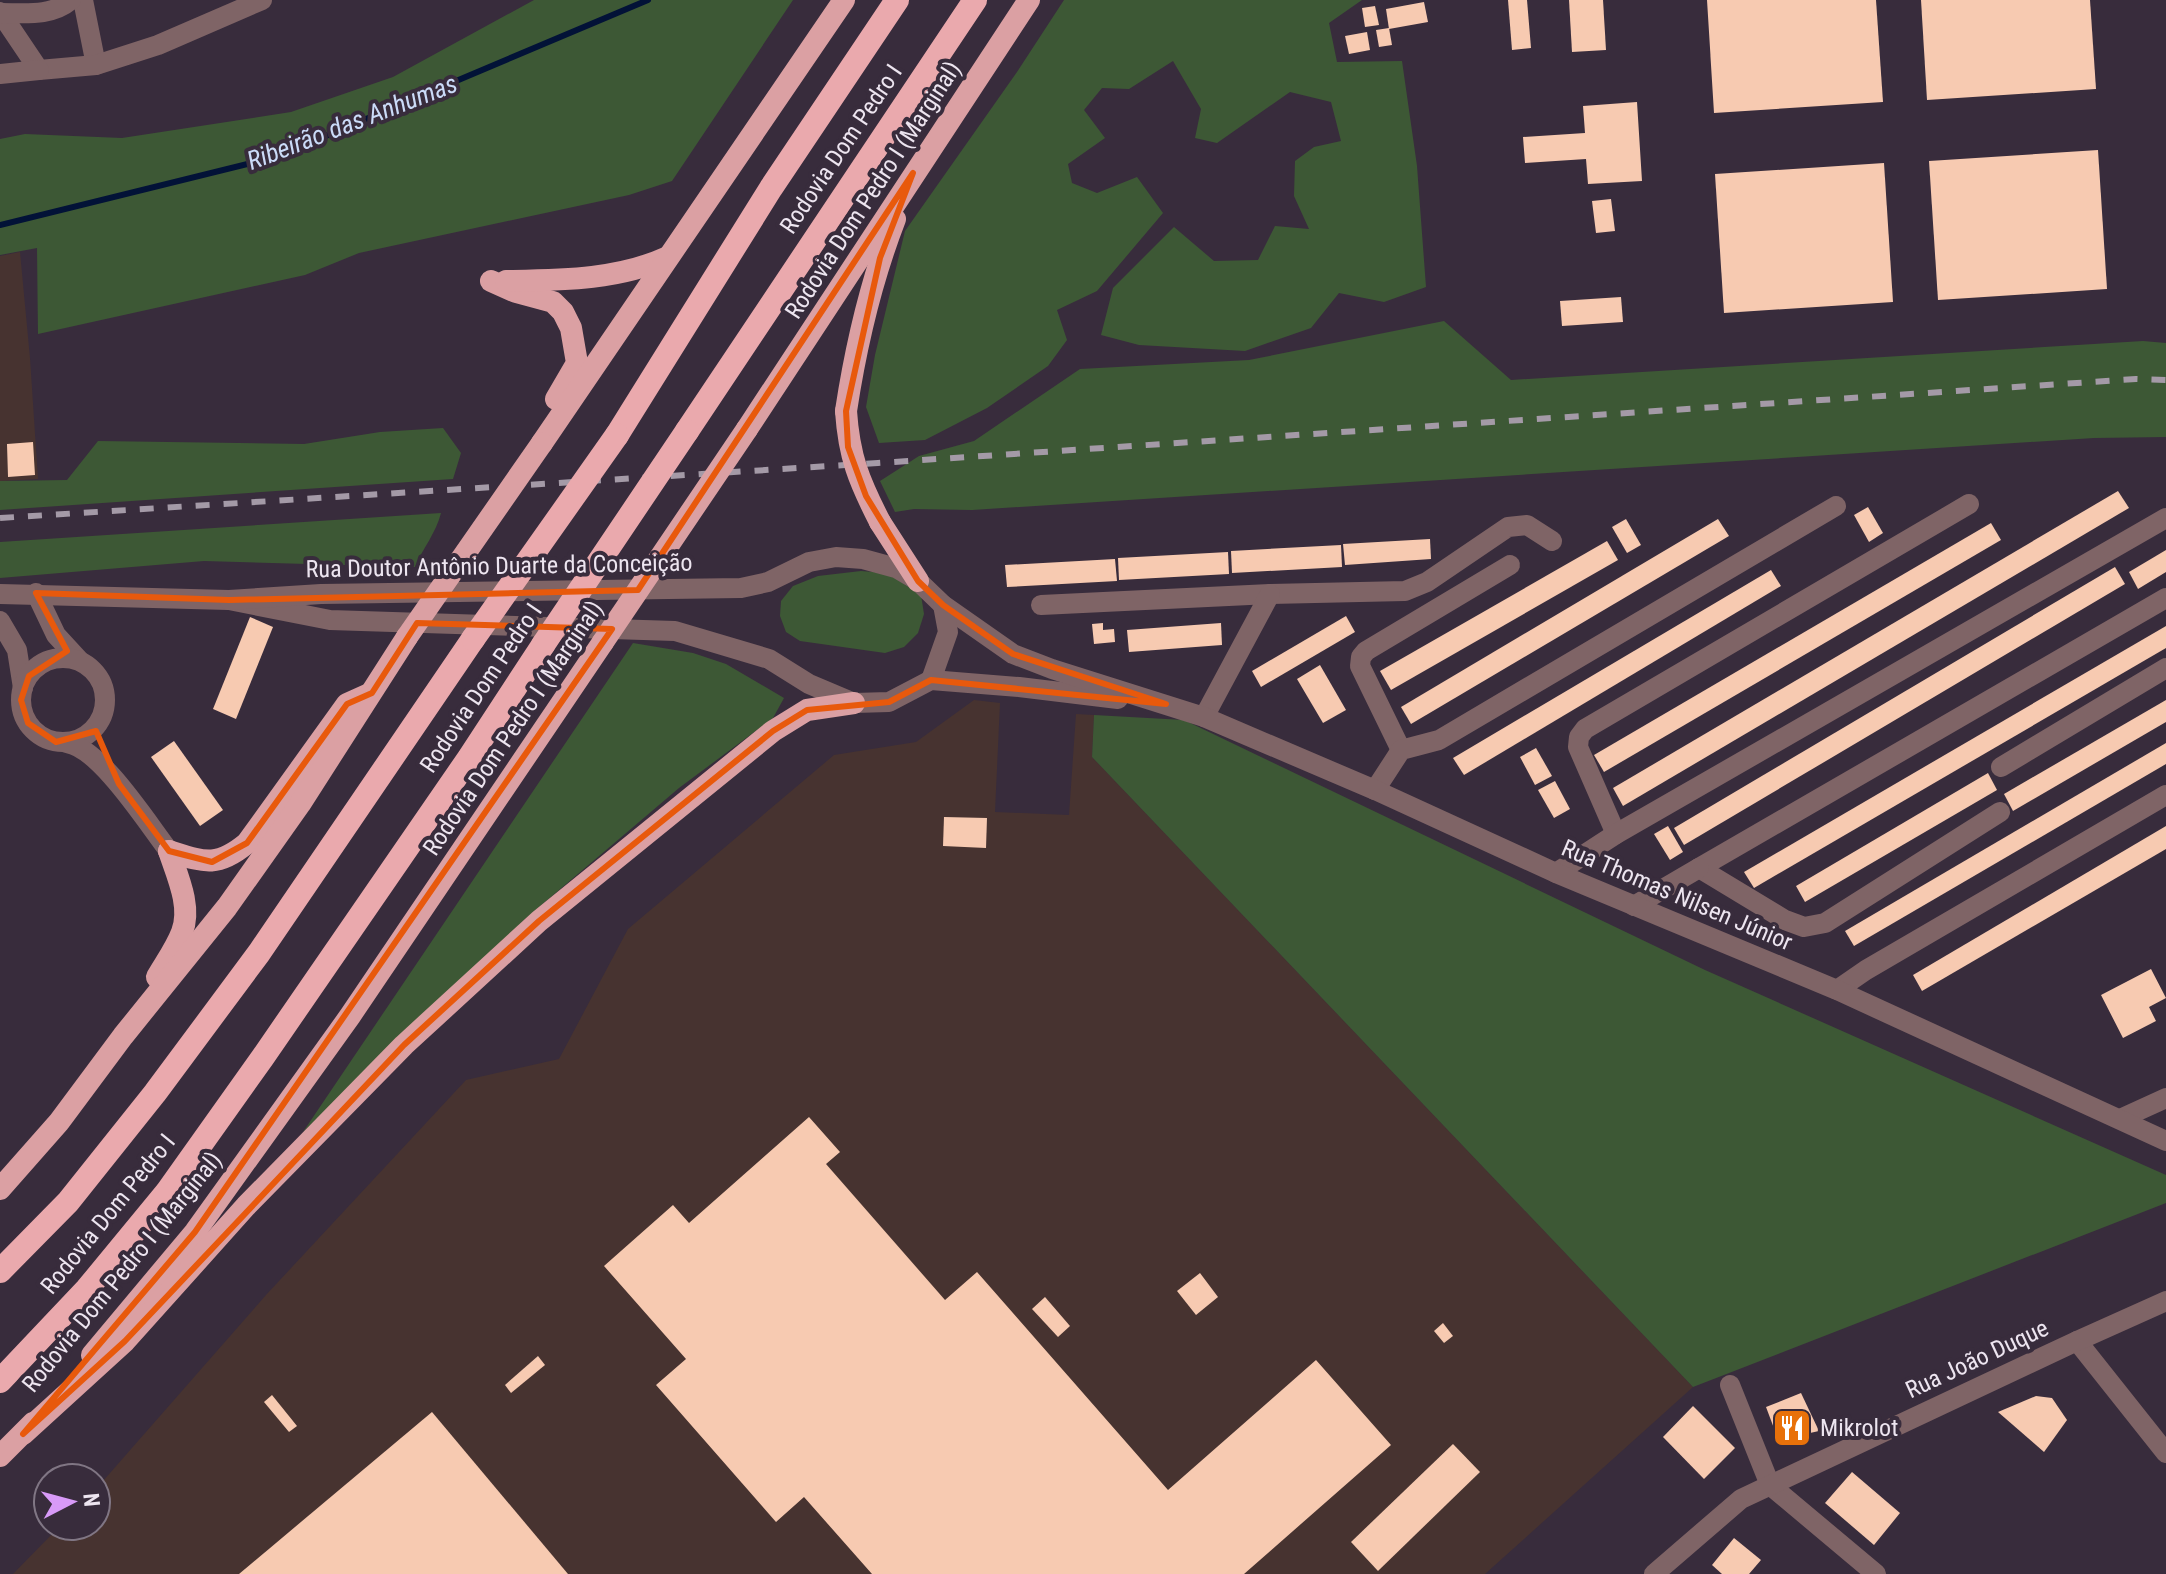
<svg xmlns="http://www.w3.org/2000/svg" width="2166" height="1574" viewBox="0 0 2166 1574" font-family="'Roboto Condensed',sans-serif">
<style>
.industrial{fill:#473330}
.green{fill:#3d5835}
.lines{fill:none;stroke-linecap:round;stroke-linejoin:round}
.stream{stroke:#021237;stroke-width:6}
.building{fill:#f7cab1}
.minor{stroke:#7f6466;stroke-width:20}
.tertiary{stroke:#7f6466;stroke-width:20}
.trunk{stroke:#dba0a3;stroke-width:22}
.motorway{stroke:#eaa9ad;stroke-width:24}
.rail{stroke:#a49aa7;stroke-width:6;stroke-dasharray:14 14;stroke-linecap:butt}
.trunk-bridge{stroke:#dba0a3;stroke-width:22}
.motorway-bridge{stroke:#eaa9ad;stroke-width:24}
.marked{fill:none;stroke:#e8590c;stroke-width:6;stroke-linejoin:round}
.labels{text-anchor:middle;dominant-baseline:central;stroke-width:8;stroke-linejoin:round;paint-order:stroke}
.street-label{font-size:24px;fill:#ede5f0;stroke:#382c3c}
.poi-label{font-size:24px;fill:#ede5f0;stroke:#382c3c;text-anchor:start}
.water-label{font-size:26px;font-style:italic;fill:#cbdbf8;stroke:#382c3c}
</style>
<rect width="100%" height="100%" fill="#382c3c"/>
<!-- industrial -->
<g class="industrial">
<polygon points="20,252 30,358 38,479 0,481 0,256"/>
<polygon points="974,700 1000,703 995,812 1069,815 1076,714 1094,715 1092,757 1693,1387 1485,1574 13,1574 60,1526 96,1526 96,1489 266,1295 466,1080 559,1059 628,929 834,755 916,742"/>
</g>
<!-- green -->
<g class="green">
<polygon points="534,0 793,0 672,181 629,195 359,253 305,275 38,334 37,248 0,255 0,139 25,134 122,138 291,112 393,77"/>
<polygon points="1064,0 1362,0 1329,23 1337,62 1402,61 1417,166 1426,287 1384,302 1339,293 1311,328 1245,351 1139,345 1101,335 1113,288 1174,227 1214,261 1258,260 1275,226 1309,229 1294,196 1295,161 1314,147 1341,141 1331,102 1290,92 1217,143 1195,138 1201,109 1173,61 1129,89 1102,88 1084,110 1105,138 1068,164 1072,183 1097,193 1137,177 1163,213 1097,291 1057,310 1067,340 1048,366 987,408 925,440 879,443 866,407 875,355 905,231 1017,72"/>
<polygon points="1444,321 1511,380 2143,341 2166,343 2166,437 2094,438 972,510 914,509 895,512 880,481 919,456 974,441 1080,369 1249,360"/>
<polygon points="443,428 461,453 453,479 0,510 0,481 67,480 98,441 304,444 380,432"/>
<path d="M441,513C436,533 423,548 415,567L204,561L0,578V542Z"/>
<polygon points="861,571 887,573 921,595 924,614 918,633 904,647 885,653 800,641 786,632 780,616 781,601 793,586 818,576"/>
<polygon points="633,643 693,653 726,664 784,698 773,718 679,788 525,919 303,1132"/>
<polygon points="1094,715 1184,720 1705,970 2166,1175 2166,1203 1693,1387 1092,757"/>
</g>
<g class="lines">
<!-- stream -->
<polyline class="stream" points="0,225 276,157 648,0"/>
</g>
<!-- building -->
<g class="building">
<polygon points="1508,0 1527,0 1531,48 1512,50"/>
<polygon points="1569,0 1603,0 1606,50 1572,52"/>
<polygon points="1707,0 1876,0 1883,102 1714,113"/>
<polygon points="1921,0 2090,0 2096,89 1927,100"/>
<polygon points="1424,2 1428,22 1389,29 1386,9"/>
<polygon points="1375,6 1379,25 1365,27 1362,8"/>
<polygon points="1389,28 1392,45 1379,47 1376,30"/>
<polygon points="1367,32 1370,50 1349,54 1345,36"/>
<polygon points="1637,102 1642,181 1588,184 1586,159 1525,163 1523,137 1585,133 1583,106"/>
<polygon points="2098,150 2107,289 1938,300 1929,161"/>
<polygon points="1884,163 1893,302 1724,313 1715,174"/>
<polygon points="1611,199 1615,231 1596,233 1592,201"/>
<polygon points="1621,297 1623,322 1562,326 1560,301"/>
<polygon points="33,442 35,475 8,477 7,444"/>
<polygon points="2118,491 2129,508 1623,806 1613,788"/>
<polygon points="1868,507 1883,533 1869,542 1854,515"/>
<polygon points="1626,519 1641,545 1627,553 1612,527"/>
<polygon points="1718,519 1729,536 1411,724 1401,707"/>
<polygon points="1991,523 2001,540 1604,772 1594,755"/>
<polygon points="1430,539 1431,559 1345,565 1343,544"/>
<polygon points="1607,541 1618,560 1391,690 1380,671"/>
<polygon points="1341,545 1342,567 1232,573 1231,551"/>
<polygon points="2166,550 2166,572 2138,589 2129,572"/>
<polygon points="1228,552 1229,574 1119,580 1118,558"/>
<polygon points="1115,559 1117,581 1007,587 1005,565"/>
<polygon points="2115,567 2125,584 1684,845 1674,828"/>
<polygon points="1771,570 1781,586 1464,775 1453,758"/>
<polygon points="1346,616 1355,632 1261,687 1252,671"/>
<polygon points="250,617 273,627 236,719 213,709"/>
<polygon points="1103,623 1103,630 1114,629 1115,642 1094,644 1092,624"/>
<polygon points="1221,623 1222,645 1129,652 1127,630"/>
<polygon points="2166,626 2166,648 1754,888 1744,872"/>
<polygon points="1320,665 1346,710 1323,723 1297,679"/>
<polygon points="2166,700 2166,722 2013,811 2004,794"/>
<polygon points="174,741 223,810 200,826 151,757"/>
<polygon points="2166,743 2166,764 1854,946 1845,931"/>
<polygon points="1536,748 1552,776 1535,785 1520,757"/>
<polygon points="1988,773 1997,790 1805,902 1796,886"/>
<polygon points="1555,781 1570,809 1554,818 1538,790"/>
<polygon points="944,817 987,818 986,848 943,846"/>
<polygon points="1668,826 1683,852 1670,860 1654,834"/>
<polygon points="2166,826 2166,849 1922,991 1913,975"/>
<polygon points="2151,969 2166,998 2149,1007 2156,1021 2123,1038 2101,995"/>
<polygon points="809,1117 840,1152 826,1164 945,1300 977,1272 1168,1490 1316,1360 1391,1445 1244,1574 872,1574 804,1497 776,1522 656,1385 686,1359 604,1266 673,1205 689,1223"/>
<polygon points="1200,1273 1218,1297 1196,1315 1177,1291"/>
<polygon points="1045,1297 1070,1326 1058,1337 1032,1309"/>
<polygon points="1443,1323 1453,1336 1444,1343 1434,1331"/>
<polygon points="538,1356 545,1365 511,1393 505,1385"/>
<polygon points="1801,1393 1819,1431 1792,1437 1775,1431 1766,1407"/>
<polygon points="272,1395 297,1426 289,1432 264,1402"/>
<polygon points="2036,1396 2052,1398 2067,1420 2044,1452 1998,1412"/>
<polygon points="1693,1406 1735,1448 1704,1479 1663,1437"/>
<polygon points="432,1412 568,1574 239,1574"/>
<polygon points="1453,1444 1480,1472 1378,1571 1351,1542"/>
<polygon points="1852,1472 1900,1513 1874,1545 1825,1503"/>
<polygon points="1734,1538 1761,1560 1749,1574 1722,1574 1712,1565"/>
</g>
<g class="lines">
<!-- minor -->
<g class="minor">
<polyline points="83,0 96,65"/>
<polyline points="0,12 39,70 96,65 158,45 262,0"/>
<path d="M0,13C25,13 51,17 71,0"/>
<polyline points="0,74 39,70"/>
<polyline points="1041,605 1270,594 1405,591 1427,582 1508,527 1527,525 1552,541"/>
<polyline points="1204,717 1270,594"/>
<polyline points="1401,750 1360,666 1361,657 1366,651 1510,565"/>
<polyline points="2001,767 2166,668"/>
<polyline points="1375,790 1401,750 1439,740 1836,506"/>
<polyline points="2000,812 1825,923 1804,927 1785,920 1699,868 2166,598"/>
<polyline points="1616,834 1578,747 1579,737 1585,729 1969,504"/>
<polyline points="1556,873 1616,834 2166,518"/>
<polyline points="1634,906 1699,868"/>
<polyline points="1837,990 1866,970 2166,795"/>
<polyline points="2120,1119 2166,1098"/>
<polyline points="2077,1341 2166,1453"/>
<polyline points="1730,1385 1770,1485 1876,1574"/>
<polyline points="1654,1574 1741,1499 2077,1341 2166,1301"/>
</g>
<!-- tertiary -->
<g class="tertiary">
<polyline points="36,593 56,635 79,660"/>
<polyline points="0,594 229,600 330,620 675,631 769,659 809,684 854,703 889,702 931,680 1019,687 1118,699"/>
<polyline points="229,600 321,594 741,588 768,582 809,562 836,557 863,559 896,568 918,581 943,605 1013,654 1052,669 1204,717 1375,790 1556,873 1837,990 2166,1141"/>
<polyline points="0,621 17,650 23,688"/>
<circle cx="63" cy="700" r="42"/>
<polyline points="931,680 948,632 943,605"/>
<path d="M67,743C100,748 148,824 169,851"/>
</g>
<!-- trunk -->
<g class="trunk">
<polyline points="491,281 516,292 553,302 563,312 571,328 577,363 556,399"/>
<path d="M506,281C561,280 618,280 668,257"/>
<path d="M846,411C856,345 871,281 895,219"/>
<polyline points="747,429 1029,0"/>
<polyline points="542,443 844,0"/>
<polyline points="880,522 918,581"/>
<path d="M169,851C204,862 217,868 247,843L347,704L367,695"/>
<path d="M157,977C165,963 176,948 182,932C192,907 177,875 169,851"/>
<polyline points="0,1189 59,1122 123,1036 227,907 300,804 407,637"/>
<polyline points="92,1355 195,1232 350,1016 603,642"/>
<polyline points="23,1434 125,1341 246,1206 404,1045 539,921 773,731 807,710 854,703"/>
<polyline points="0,1456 33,1423"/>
</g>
<!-- motorway -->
<g class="motorway">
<polyline points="687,431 975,0"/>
<polyline points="617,435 771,188 897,0"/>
<polyline points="0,1271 68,1202 155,1093 259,953 473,639"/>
<polyline points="0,1381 87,1289 167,1192 263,1057 469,758 543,645"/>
</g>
<!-- rail -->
<polyline class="rail" points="0,518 878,463 2136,379 2166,380"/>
<!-- trunk-bridge -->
<g class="trunk-bridge">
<path d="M846,411C849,457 859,481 880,522"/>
<polyline points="407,637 542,443"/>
<polyline points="603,642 747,429"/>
</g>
<!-- motorway-bridge -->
<g class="motorway-bridge">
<polyline points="473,639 617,435"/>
<polyline points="543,645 687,431"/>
</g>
</g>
<!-- marked area -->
<path class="marked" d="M913,173L880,258L846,411L848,447L866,496L918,581L943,605L1013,654L1166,704L931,680L889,702L807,710L773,731L539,921L404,1045L125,1341L23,1434L195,1232L612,629L417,623L372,693L347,704L247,843L212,862L169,851L119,784L96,731L56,742L28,723L21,700L29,676L67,651L36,593L229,600L638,590Z"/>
<!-- icons -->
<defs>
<g id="restaurant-square" transform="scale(2)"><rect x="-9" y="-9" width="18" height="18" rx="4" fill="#e8710a" stroke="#382c3c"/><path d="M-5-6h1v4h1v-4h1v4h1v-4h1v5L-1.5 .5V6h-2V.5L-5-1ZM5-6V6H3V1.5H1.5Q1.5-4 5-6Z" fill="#fff"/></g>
</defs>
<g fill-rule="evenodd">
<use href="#restaurant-square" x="1792" y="1428"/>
</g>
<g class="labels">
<!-- street labels -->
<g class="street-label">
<text transform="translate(841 149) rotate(-56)">Rodovia Dom Pedro I</text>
<text transform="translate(873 190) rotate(-57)">Rodovia Dom Pedro I (Marginal)</text>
<text transform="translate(499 566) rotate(-1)">Rua Doutor Antônio Duarte da Conceição</text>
<text transform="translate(481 688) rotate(-56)">Rodovia Dom Pedro I</text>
<text transform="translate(513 728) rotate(-56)">Rodovia Dom Pedro I (Marginal)</text>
<text transform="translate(1677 895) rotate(23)">Rua Thomas Nilsen Júnior</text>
<text transform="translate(108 1214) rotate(-51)">Rodovia Dom Pedro I</text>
<text transform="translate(122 1272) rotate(-51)">Rodovia Dom Pedro I (Marginal)</text>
<text transform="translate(1977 1359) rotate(-25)">Rua João Duque</text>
</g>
<!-- poi labels -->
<g class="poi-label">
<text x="1820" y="1428">Mikrolot</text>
</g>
<!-- water labels -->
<g class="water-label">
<text transform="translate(352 122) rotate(-21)">Ribeirão das Anhumas</text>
</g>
</g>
<!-- north arrow -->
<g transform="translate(72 1502) rotate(84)"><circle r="38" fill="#382c3c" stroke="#807684" stroke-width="2"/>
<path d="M0-6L14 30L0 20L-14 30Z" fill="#d89af8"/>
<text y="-12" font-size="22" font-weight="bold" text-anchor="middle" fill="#ede5f0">N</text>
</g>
</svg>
